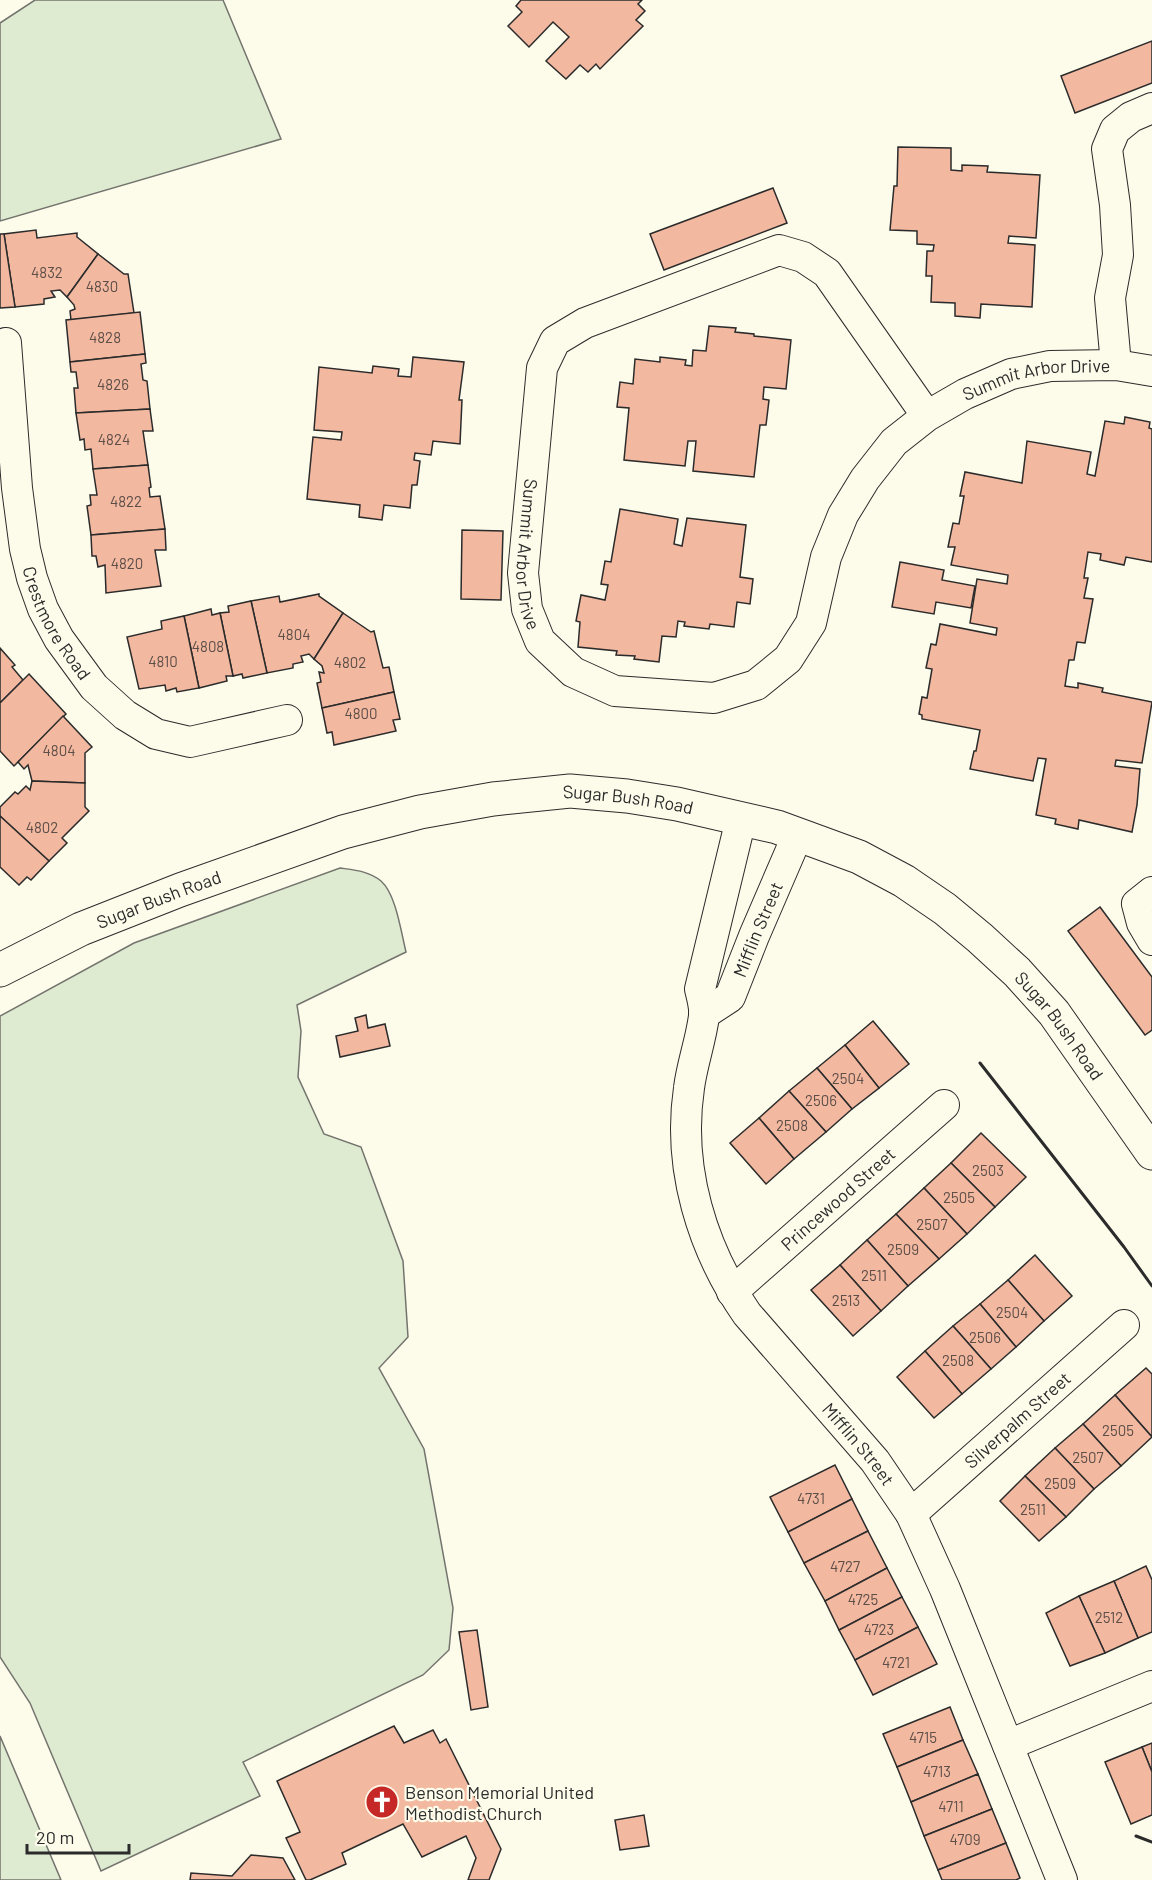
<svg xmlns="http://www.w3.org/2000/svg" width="1152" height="1880" viewBox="0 0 1152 1880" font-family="Barlow,sans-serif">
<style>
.green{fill:#deebd1;stroke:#74746e;stroke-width:1.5}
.building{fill:#f2b8a0;stroke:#2b2b2b;stroke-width:1.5}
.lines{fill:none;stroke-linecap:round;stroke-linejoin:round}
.street-casing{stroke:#2b2b2b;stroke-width:32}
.secondary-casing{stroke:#2b2b2b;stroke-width:35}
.street{stroke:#fdfbea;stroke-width:30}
.secondary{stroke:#fdfbea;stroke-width:33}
.wall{stroke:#2b2b2b;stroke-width:3}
.labels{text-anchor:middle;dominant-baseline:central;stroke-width:4.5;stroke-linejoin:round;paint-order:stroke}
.number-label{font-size:15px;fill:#5d4e48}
.street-label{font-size:18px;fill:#2b2b2b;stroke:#fdfbea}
.poi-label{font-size:18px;fill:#2b2b2b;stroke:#fdfbea;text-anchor:start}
</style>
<rect width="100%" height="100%" fill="#fdfbea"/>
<!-- green -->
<g class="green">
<polygon points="35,0 223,0 281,139 0,221 0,23"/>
<path d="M340,868C354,870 369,871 381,881C396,894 401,932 406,952L297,1005L301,1031L298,1077L324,1134L361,1147L403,1261L408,1337L379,1368L424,1449L453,1608L449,1650L423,1675L243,1762L260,1796L101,1871L30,1703L0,1657V1016L134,943Z"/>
<polygon points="0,1736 61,1880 0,1880"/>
</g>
<!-- building -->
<g class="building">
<polygon points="521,0 642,0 638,4 645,11 636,20 643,26 600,69 596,64 588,72 580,65 566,79 546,61 569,37 553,22 529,47 508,26 522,12 516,6"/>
<polygon points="1152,41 1152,83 1075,113 1061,76"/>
<polygon points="898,147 951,148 951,170 962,171 962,165 988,166 987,172 1040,175 1036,238 1009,236 1008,243 1035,245 1032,307 981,304 980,318 955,316 955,303 931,302 932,276 926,276 927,251 933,251 934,245 917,244 917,231 890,230 894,186 897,186"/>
<polygon points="773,188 787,223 664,270 650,234"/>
<polygon points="36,230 37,238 77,233 77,237 98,254 67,297 60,290 51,291 55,297 44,299 44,304 15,307 4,234"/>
<polygon points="0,234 4,234 15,307 0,308"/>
<polygon points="98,254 124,274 128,274 134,313 71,320 70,311 75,309 74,305 67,297"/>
<polygon points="140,312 145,354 70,362 66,320"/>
<polygon points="709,326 736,328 735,332 754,334 754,336 791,340 786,389 764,387 763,399 769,400 766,425 760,425 754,477 693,471 696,441 688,441 685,466 624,460 629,408 617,407 620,382 633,384 635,359 660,362 660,357 686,360 685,365 692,366 693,350 706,351"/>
<polygon points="145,354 146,363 141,364 143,380 147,381 150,409 76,413 74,388 78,388 76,372 71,372 70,362"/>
<polygon points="413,357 464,362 459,400 462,400 460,444 433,441 431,455 415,453 414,460 420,461 417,485 412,485 410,508 384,505 382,520 359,517 360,505 307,499 313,437 341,440 342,432 314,430 319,367 372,373 373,366 399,369 398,376 411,377"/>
<polygon points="150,409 153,431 143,431 148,465 93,469 91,449 85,450 84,439 80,440 76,413"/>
<polygon points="1125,417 1150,422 1149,428 1152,429 1152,562 1126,557 1124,565 1100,560 1101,554 1088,552 1084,578 1088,578 1084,598 1093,599 1085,643 1077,642 1074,660 1069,660 1065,686 1078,688 1078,683 1103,688 1102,692 1152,702 1142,763 1116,760 1115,766 1140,769 1137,805 1132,832 1079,820 1078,829 1055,824 1056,819 1036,815 1046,759 1038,758 1033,781 970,769 974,751 976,751 980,730 922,719 922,715 919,714 922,697 927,698 932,669 926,668 931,644 936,645 940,624 996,635 997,628 970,623 977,579 1007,584 1008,575 951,565 955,547 948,547 953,523 959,524 964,496 960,496 965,472 1022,483 1027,441 1091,452 1087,474 1095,476 1105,421 1124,424"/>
<polygon points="148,465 151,487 149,488 150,497 160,496 165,529 91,535 87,506 91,505 90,495 97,495 93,469"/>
<polygon points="620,509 678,519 674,544 682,546 687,518 746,525 740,577 753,579 750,604 737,602 734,627 710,624 709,629 684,626 685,622 678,621 676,637 662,636 659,662 634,659 635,656 616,655 617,651 578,647 580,622 576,621 581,595 605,600 608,585 601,584 605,561 611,562"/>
<polygon points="165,529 166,550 155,550 161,586 106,593 105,565 98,567 96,556 92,556 91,535"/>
<polygon points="462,530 503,531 501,600 461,599"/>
<polygon points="900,562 944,570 942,580 975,586 971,608 936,602 934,614 892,607"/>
<polygon points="319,594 319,596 343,613 314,659 309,654 301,656 303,662 293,664 293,668 267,673 251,601 279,596 280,602"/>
<polygon points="251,601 267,673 243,678 242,674 233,676 220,613 229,612 228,606"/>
<polygon points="211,609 212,615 220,613 233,676 226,676 227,681 199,688 184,616"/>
<polygon points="343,613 371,632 374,631 383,668 389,667 394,692 322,708 317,683 321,682 319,672 324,673 322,666 314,659"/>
<polygon points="184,616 199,688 177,692 176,688 166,691 165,685 139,689 127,637 162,629 161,621"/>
<polygon points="0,648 15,665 12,667 23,680 0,703"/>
<polygon points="29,674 66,714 14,766 0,751 0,703"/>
<polygon points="394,692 400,719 393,720 396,731 334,745 332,732 327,733 322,708"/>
<polygon points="63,716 92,747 85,753 85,783 32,781 28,765 24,769 18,762"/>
<polygon points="32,781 85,783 85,807 89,811 62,838 67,843 49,861 0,816 0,807 15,792 18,794 26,786 30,790"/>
<polygon points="0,816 49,861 31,880 27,877 19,885 0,867"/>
<polygon points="1100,907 1152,977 1152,1030 1145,1035 1068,931"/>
<polygon points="366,1015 368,1028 385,1024 390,1046 340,1057 336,1036 358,1031 355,1018"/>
<polygon points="873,1021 909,1064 879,1088 845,1045"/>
<polygon points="845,1045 879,1088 852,1109 817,1068"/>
<polygon points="817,1068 852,1109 826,1132 789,1091"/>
<polygon points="789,1091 826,1132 794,1159 759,1118"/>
<polygon points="759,1118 794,1159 766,1184 730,1143"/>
<polygon points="981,1133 1026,1177 995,1207 951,1163"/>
<polygon points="951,1163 995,1207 967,1234 924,1188"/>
<polygon points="924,1188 967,1234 939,1259 896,1214"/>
<polygon points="896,1214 939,1259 908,1286 867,1240"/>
<polygon points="867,1240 908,1286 881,1311 840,1265"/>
<polygon points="1035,1255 1072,1296 1044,1321 1008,1280"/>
<polygon points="840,1265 881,1311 853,1336 811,1290"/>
<polygon points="1008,1280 1044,1321 1016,1347 980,1304"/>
<polygon points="980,1304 1016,1347 991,1369 953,1326"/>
<polygon points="953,1326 991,1369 962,1394 925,1351"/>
<polygon points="925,1351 962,1394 934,1418 897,1377"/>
<polygon points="1146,1368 1152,1374 1152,1437 1115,1395"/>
<polygon points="1115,1395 1152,1437 1121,1466 1083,1424"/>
<polygon points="1083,1424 1121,1466 1094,1489 1055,1448"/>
<polygon points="1055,1448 1094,1489 1066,1517 1025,1476"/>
<polygon points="835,1465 852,1499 788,1532 770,1497"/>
<polygon points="1025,1476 1066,1517 1039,1541 1000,1501"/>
<polygon points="852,1499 868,1531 804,1563 788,1532"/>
<polygon points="868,1531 887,1568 825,1601 804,1563"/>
<polygon points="1146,1566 1152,1580 1152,1632 1138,1638 1114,1581"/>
<polygon points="887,1568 902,1597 839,1630 825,1601"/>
<polygon points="1114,1581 1138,1638 1105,1653 1079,1596"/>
<polygon points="1079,1596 1105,1653 1070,1666 1046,1613"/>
<polygon points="902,1597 918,1627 855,1660 839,1630"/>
<polygon points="918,1627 937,1664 873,1695 855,1660"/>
<polygon points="477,1630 488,1707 471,1710 459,1632"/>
<polygon points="950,1707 963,1740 897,1767 883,1734"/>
<polygon points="394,1726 404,1743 433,1730 440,1743 446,1739 501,1849 489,1880 468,1880 476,1858 466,1836 422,1857 403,1824 342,1853 346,1864 310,1880 306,1880 286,1838 300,1832 277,1781"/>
<polygon points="963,1740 978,1774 911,1802 897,1767"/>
<polygon points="1152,1743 1152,1772 1142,1747"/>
<polygon points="1142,1747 1152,1772 1152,1815 1131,1824 1105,1762"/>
<polygon points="978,1774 992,1809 924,1836 911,1802"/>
<polygon points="992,1809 1006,1843 938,1870 924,1836"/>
<polygon points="644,1815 649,1846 620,1850 615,1820"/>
<polygon points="1006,1843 1020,1878 1016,1880 942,1880 938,1870"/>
<polygon points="251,1855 283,1858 295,1880 190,1880 191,1873 232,1876"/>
</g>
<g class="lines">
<!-- street casing -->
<g class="street-casing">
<g id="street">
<path id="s1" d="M6,343L17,488L25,549L32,578L43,609L59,639L94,687L125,715L156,734L190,742L287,720"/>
<polyline points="1116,365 1110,298 1118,255 1115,205 1107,149 1115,130 1131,117 1152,108"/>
<path id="s2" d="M927,416L827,273L803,257L779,250L585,323L555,341L542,368L523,573L527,609L540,641L573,672L615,691L714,698L756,685L788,659L811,623L826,557L843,515L865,479L894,442L927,416L965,394L1011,374L1050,366L1116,365L1152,371"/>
<path id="s3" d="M741,819L700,989C702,997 705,1008 704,1016C701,1040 692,1064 689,1088C677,1168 702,1249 747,1314L875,1461L911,1514L945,1589L1062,1880"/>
<polyline points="1152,892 1137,904 1142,923 1152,940"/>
<path id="s4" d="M704,1014L730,997L754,936L798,834"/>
<path id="s5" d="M732,1292L944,1105"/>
<path id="s6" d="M911,1514L1124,1325"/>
<polyline points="1008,1745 1152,1686"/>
</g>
</g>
<!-- secondary casing -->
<g class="secondary-casing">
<g id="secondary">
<path id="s7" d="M0,970L81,929L180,890L343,832L420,812L493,799L570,791L627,796L677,804L777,827L859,857L904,881L945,909L980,938L1017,972L1054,1013L1152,1153"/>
</g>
</g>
<!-- street -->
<use href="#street" class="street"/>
<!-- secondary -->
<use href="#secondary" class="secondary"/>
<!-- wall -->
<g class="wall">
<polyline points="980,1063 1124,1247 1152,1286"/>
<polyline points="1136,1836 1152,1842"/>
</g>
</g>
<!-- icons -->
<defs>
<g id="church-disc" transform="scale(1.725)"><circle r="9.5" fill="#c62828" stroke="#fdfbea"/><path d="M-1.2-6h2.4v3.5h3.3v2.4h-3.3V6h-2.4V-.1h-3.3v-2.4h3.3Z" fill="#fff"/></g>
</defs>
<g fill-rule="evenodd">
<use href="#church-disc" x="382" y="1802"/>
</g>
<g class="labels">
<!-- number labels -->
<g class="number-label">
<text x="47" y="272">4832</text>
<text x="102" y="286">4830</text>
<text x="105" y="337">4828</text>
<text x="113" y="384">4826</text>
<text x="114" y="439">4824</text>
<text x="126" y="501">4822</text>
<text x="127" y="563">4820</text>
<text x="294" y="634">4804</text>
<text x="208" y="646">4808</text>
<text x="163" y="661">4810</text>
<text x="350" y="662">4802</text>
<text x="361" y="713">4800</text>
<text x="59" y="750">4804</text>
<text x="42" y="827">4802</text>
<text x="848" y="1078">2504</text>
<text x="821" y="1100">2506</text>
<text x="792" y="1125">2508</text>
<text x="988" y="1170">2503</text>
<text x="959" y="1197">2505</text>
<text x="932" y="1224">2507</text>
<text x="903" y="1249">2509</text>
<text x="874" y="1275">2511</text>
<text x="846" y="1300">2513</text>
<text x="1012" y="1312">2504</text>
<text x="985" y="1337">2506</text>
<text x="958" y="1360">2508</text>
<text x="1118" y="1430">2505</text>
<text x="1088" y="1457">2507</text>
<text x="1060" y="1483">2509</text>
<text x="811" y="1498">4731</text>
<text x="1033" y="1509">2511</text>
<text x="845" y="1566">4727</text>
<text x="863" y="1599">4725</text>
<text x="1109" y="1617">2512</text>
<text x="879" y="1629">4723</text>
<text x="896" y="1662">4721</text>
<text x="923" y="1737">4715</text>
<text x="937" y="1771">4713</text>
<text x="951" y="1806">4711</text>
<text x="965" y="1839">4709</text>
</g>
<!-- street labels -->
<g class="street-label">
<text stroke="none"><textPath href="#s2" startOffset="1458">Summit Arbor Drive</textPath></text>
<text stroke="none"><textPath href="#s2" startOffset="688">Summit Arbor Drive</textPath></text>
<text stroke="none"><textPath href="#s1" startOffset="288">Crestmore Road</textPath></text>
<text stroke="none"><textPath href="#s7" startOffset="660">Sugar Bush Road</textPath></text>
<text stroke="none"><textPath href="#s7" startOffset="174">Sugar Bush Road</textPath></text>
<text stroke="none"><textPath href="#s4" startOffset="104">Mifflin Street</textPath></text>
<text stroke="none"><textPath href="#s7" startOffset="1164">Sugar Bush Road</textPath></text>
<text stroke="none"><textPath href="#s5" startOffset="141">Princewood Street</textPath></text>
<text stroke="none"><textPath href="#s6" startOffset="142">Silverpalm Street</textPath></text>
<text stroke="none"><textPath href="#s3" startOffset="686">Mifflin Street</textPath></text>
</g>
<!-- poi labels -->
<g class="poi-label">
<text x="405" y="1792">Benson Memorial United<tspan x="405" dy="21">Methodist Church</tspan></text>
</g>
</g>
<!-- scale -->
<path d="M27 1844v9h102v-9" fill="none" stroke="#2b2b2b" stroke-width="3"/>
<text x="36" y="1844" font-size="18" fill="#2b2b2b" stroke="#fdfbea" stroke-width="4.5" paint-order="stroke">20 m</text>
</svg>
